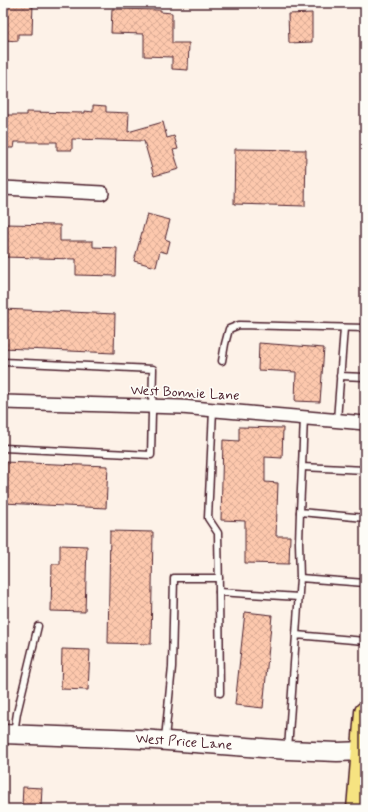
<svg xmlns="http://www.w3.org/2000/svg" width="368" height="812" viewBox="0 0 368 812" font-family="Mynerve,sans-serif">
<style>
.building{fill:url(#building-cross-hatch);stroke:#4a1f2b}
.lines{fill:none;stroke-linecap:round;stroke-linejoin:round}
.lane-casing{stroke:#4a1f2b;stroke-width:9}
.street-casing{stroke:#4a1f2b;stroke-width:16}
.secondary-casing{stroke:#4a1f2b;stroke-width:21}
.primary-casing{stroke:#4a1f2b;stroke-width:23}
.lane{stroke:#fdfcf7;stroke-width:6}
.street{stroke:#fdfcf7;stroke-width:13}
.secondary{stroke:#fdfcf7;stroke-width:18}
.primary{stroke:#f6e381;stroke-width:20}
.labels{text-anchor:middle;dominant-baseline:central;stroke-width:3.5;stroke-linejoin:round;paint-order:stroke}
.street-label{font-size:14px;fill:#4a1f2b;stroke:#fdfcf7}
</style>
<defs>
<pattern id="building-cross-hatch" width="8" height="8" patternUnits="userSpaceOnUse"><rect width="8" height="8" fill="#fdc8ad"/><path d="M0 0l8 8M0 8l8-8" fill="none" stroke="#daab95"/></pattern>
</defs>
<rect width="100%" height="100%" fill="#fdf2e8"/>
<filter id="ink" filterUnits="userSpaceOnUse"><feTurbulence type="fractalNoise" baseFrequency=".025" numOctaves="2"/><feDisplacementMap in="SourceGraphic" scale="8" xChannelSelector="R" yChannelSelector="G"/><feConvolveMatrix kernelMatrix="1 2 1 2 8 2 1 2 1" color-interpolation-filters="sRGB"/></filter>
<g filter="url(#ink)">
<!-- building -->
<g class="building">
<polygon points="3,3 33,3 32,34 18,34 18,41 5,40 5,33 3,33"/>
<polygon points="112,9 161,10 161,12 172,13 172,43 189,43 188,70 172,69 172,57 144,56 144,34 111,33"/>
<polygon points="312,13 312,42 289,43 288,14"/>
<polygon points="93,105 106,106 106,112 129,113 128,132 163,122 167,138 174,136 178,149 173,150 179,169 154,176 144,141 72,139 72,150 57,150 57,142 15,142 14,148 3,148 3,115 26,115 26,112 85,113 85,111 93,112"/>
<polygon points="235,149 306,150 305,206 234,204"/>
<polygon points="147,214 170,220 165,239 170,241 167,253 160,251 156,267 134,261"/>
<polygon points="3,224 60,225 60,241 93,241 93,247 117,248 116,276 76,275 76,259 3,257"/>
<polygon points="3,309 115,314 114,353 3,348"/>
<polygon points="259,343 324,348 320,402 295,401 296,372 258,370"/>
<polygon points="239,427 283,428 282,458 265,457 265,482 278,483 276,536 290,536 289,564 245,563 245,521 221,520 223,440 239,441"/>
<polygon points="3,462 108,466 106,508 3,503"/>
<polygon points="110,531 153,532 151,644 108,643"/>
<polygon points="60,545 87,546 85,612 51,611 52,564 60,564"/>
<polygon points="245,612 272,615 263,708 235,705"/>
<polygon points="62,649 90,650 88,690 61,689"/>
<polygon points="23,787 42,788 41,807 22,806"/>
</g>
<g class="lines">
<!-- lane casing -->
<g class="lane-casing">
<g id="lane">
<polyline points="222,361 225,344 229,329 239,325 365,328"/>
<polyline points="3,362 153,369 151,455 3,448"/>
<polyline points="340,376 365,377"/>
<polyline points="213,410 208,518 218,533 219,592 299,597"/>
<polyline points="304,417 302,467 365,470"/>
<polyline points="337,420 344,328"/>
<polyline points="302,467 300,512 365,518"/>
<polyline points="300,512 299,542 300,578"/>
<polyline points="219,592 220,693"/>
<polyline points="296,635 300,578 365,583"/>
<polyline points="14,733 17,713 38,626"/>
<polyline points="165,739 172,667 174,578 219,578"/>
<polyline points="288,749 296,635 365,641"/>
</g>
</g>
<!-- street casing -->
<g class="street-casing">
<g id="street">
<polyline points="3,188 102,193"/>
<polyline points="3,402 181,407 365,423"/>
</g>
</g>
<!-- secondary casing -->
<g class="secondary-casing">
<polyline id="secondary" points="3,734 141,739 288,750 337,752 365,751"/>
</g>
<!-- primary casing -->
<g class="primary-casing">
<polyline id="primary" points="357,809 365,712"/>
</g>
<!-- lane -->
<use href="#lane" class="lane"/>
<!-- street -->
<use href="#street" class="street"/>
<!-- secondary -->
<use href="#secondary" class="secondary"/>
<!-- primary -->
<use href="#primary" class="primary"/>
</g>
</g>
<g class="labels">
<!-- street labels -->
<g class="street-label">
<text transform="translate(185 393) rotate(3)">West Bonnie Lane</text>
<text transform="translate(184 742) rotate(4)">West Price Lane</text>
</g>
</g>
<!-- margin -->
<rect width="368" height="812" fill="none" stroke="#fdfcf7" stroke-width="16"/>
<rect x="8" y="8" width="352" height="796" fill="none" stroke="#4a1f2b" stroke-width="1.5" filter="url(#ink)"/>
</svg>
